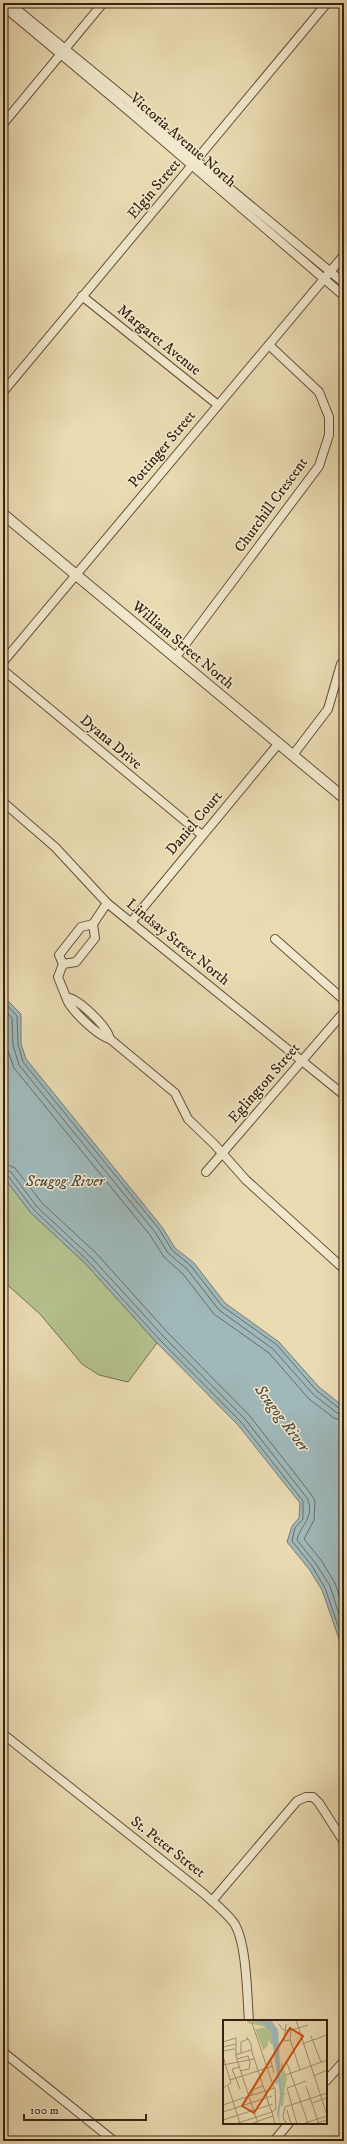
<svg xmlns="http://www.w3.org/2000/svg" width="347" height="2144" viewBox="0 0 347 2144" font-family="'IM FELL DW Pica',serif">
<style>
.green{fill:#b4c18e;stroke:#767150}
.water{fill:#9fb8b9;stroke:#767c76}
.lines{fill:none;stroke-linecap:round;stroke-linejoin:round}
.shore{stroke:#6c6c65;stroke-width:1}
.minor-casing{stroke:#655039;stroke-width:10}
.tertiary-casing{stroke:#655039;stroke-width:12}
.minor{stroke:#f1e8cd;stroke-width:8}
.tertiary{stroke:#f1e8cd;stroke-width:10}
.labels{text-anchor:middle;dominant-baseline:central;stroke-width:3;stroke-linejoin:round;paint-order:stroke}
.street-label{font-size:15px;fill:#392111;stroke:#f1e8cd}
.water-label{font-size:16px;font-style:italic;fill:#584e43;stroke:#f1e8cd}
.inset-road{fill:none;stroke:#a39172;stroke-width:1}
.view{fill:#ce510d;fill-opacity:0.15;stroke:#ce510d;stroke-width:2}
.inset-edge{fill:none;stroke:#392111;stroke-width:2}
</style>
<rect width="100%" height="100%" fill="#eadbb2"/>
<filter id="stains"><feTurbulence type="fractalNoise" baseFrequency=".005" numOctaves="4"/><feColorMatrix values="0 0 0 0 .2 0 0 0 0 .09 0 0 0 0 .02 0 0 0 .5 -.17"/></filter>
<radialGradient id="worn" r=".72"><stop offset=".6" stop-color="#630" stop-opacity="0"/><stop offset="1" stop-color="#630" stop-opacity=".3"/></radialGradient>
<!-- green -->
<polygon class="green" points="3,1176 31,1213 85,1263 157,1343 128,1382 99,1375 82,1364 40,1314 3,1281"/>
<!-- water -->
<polygon class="water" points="3,996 21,1014 21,1044 26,1059 162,1227 175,1248 194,1263 225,1303 279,1342 319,1387 344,1407 344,1653 322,1590 309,1569 287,1542 292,1526 299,1518 300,1503 238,1425 157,1343 85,1263 31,1213 3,1176"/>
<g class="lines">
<!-- shore -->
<g class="shore">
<polyline points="3,1001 17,1016 18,1044 23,1062 159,1229 172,1250 191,1266 222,1306 277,1345 316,1390 340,1409 344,1410"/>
<polyline points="3,1009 12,1018 13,1045 19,1065 155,1232 168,1253 187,1269 219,1310 273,1349 313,1394 337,1413 344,1415"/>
<polyline points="3,1017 6,1021 7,1048 14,1068 150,1235 164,1257 183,1274 214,1314 269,1353 309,1399 334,1418 344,1421"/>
<polyline points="3,1163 15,1168 42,1203 96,1253 168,1333 249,1415 311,1494 315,1501 314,1520 304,1539 321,1560 335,1583 344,1610"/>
<path d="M3,1169L11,1172L37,1207L91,1257L164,1337L245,1419L307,1498C316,1517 300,1525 297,1540L316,1564L330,1586L344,1630"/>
<polyline points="3,1174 8,1176 34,1210 88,1261 160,1340 241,1422 303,1501 303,1519 295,1528 292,1541 312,1566 325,1588 344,1643"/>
</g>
<!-- minor casing -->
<g class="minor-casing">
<g id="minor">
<polyline points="9,3 136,107 204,167 344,283"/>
<polyline points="3,6 131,113 344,296"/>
<polyline points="3,124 103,3"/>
<polyline points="82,296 218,405"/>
<polyline points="3,392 327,3"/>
<polyline points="175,658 319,466 329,435 329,417 319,392 269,345"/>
<polyline points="3,662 344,255"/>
<polyline points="3,670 202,835"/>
<polyline points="293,755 328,709 341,664 344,660"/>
<polyline points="3,802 55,847 107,903 344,1095"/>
<polyline points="132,921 279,743"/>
<polyline points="93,924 107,903"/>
<polyline points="275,939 344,1000"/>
<path d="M63,964L59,955L81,927L93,924L95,938L76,962L63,964L58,977L66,997C79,999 107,1026 110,1039C98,1036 69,1009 66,997"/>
<polyline points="110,1039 175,1093 188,1119 214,1144 246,1180 344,1269"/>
<polyline points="206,1172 344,1012"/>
<path d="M3,1734L203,1893C213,1902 226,1912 234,1923C247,1943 247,1996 249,2021"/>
<polyline points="212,1901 297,1801 306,1797 313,1797 319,1803 344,1842"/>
<polyline points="3,2052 114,2141"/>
<polyline points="326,2081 344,2061"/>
<polyline points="274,2141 289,2123"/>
</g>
</g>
<!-- tertiary casing -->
<g class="tertiary-casing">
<polyline id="tertiary" points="3,514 344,798"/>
</g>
<!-- minor -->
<use href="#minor" class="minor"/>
<!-- tertiary -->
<use href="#tertiary" class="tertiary"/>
</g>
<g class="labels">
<!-- street labels -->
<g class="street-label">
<text transform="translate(183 140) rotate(41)">Victoria Avenue North</text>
<text transform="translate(154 189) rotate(-50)">Elgin Street</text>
<text transform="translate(159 340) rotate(39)">Margaret Avenue</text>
<text transform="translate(162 449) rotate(-50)">Pottinger Street</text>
<text transform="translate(271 505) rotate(-54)">Churchill Crescent</text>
<text transform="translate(183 645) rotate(40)">William Street North</text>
<text transform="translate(111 742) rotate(40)">Dyana Drive</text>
<text transform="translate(194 823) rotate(-50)">Daniel Court</text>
<text transform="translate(178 942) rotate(39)">Lindsay Street North</text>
<text transform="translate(264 1083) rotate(-49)">Eglington Street</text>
<text transform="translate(168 1847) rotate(38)">St. Peter Street</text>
</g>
<!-- water labels -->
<g class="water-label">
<text x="65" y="1181">Scugog River</text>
<text transform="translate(282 1418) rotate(53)">Scugog River</text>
</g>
</g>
<!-- overview -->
<g transform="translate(223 2020)">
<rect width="104" height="104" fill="#eadbb2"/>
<path d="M23,0L34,1L44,6L48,13L50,24H47L46,19L44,27L40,30L32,9L44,7L25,3ZM58,40L64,58L61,73L64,74L61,75L60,86H58Z" fill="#b4c18e"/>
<path d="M31,0H48L55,10L59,77L56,94L57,104L54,94L57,75L55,60L54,65L52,62L54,54L48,13L42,5Z" fill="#9fb8b9"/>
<path class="inset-road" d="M73,0L104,95M29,3L51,68M56,4L59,9L65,11L85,5M63,4L61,21L67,20M68,10L67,19L77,50M88,16L98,42M13,18V37L35,104M0,22L13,18M79,24L104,15M0,27L13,24M0,31L12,29M18,33V22L25,19M12,35L28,30M0,36L8,63L0,68M47,38L51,53M14,39L25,36L27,42L26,49L17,51M64,43L85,103M0,45L31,39M16,47L9,49L17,69M63,55L104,40M91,56L104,50M7,60L50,46M5,66L17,103M83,66L96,104M29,75V70L40,66M89,83L104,78M0,85L26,76L33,74L51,68H52L53,89L49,92L46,85L42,71L40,66L31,38L29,32L28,24L24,17M64,90L68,104M0,92L49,76M0,100L50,84M12,104L49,92L52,104M27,104L50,96M63,104L60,96L62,87L104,73M74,104L64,68L83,61M79,104L104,96M91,104L104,100"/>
<path class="view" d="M67,8L80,16L31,93L19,86Z"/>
<rect width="104" height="104" class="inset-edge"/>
</g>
<!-- margin -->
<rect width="347" height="2144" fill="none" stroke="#eadbb2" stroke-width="16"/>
<rect x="4" y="4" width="339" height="2136" fill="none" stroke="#392111" stroke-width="2"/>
<rect x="8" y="8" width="331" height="2128" fill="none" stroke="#392111"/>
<!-- scale -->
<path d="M24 2114v6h122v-6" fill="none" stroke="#392111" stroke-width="2"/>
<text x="30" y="2114" font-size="12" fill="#392111" stroke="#f1e8cd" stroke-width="3" paint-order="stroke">100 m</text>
<rect width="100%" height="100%" filter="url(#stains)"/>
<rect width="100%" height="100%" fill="url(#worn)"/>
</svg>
